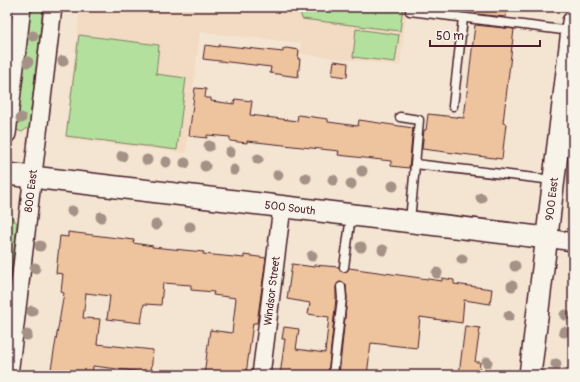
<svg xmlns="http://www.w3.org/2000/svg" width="580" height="382" viewBox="0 0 580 382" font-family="Pangolin,sans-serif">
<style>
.built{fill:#f2dbc2}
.green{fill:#b4e09e;stroke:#7f8064}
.building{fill:#eec49e;stroke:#4a1f2b}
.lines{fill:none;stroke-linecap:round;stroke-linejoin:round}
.service-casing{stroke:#4a1f2b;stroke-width:11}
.minor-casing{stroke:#4a1f2b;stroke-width:20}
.tertiary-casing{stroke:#4a1f2b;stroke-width:24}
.service{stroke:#f7f3e8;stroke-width:8}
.minor{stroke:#f7f3e8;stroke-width:17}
.tertiary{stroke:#f7f3e8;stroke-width:21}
.tree{fill:#a59286}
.labels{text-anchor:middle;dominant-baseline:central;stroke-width:3.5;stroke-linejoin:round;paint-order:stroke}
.street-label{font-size:11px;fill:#4a1f2b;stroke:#f7f3e8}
</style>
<rect width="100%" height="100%" fill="#f4e5d2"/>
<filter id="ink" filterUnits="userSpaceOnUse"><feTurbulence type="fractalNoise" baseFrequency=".025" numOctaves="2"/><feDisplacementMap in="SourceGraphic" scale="8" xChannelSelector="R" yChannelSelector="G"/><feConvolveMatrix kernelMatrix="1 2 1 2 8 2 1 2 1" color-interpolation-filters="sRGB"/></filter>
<g filter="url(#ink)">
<!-- built -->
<polygon class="built" points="80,7 407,7 400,66 300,54 301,43 200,32 186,153 65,139"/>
<!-- green -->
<g class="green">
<polygon points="28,7 43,7 29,127 22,132 14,129"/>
<polygon points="299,7 403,7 400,31 302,19"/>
<polygon points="356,29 399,35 395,62 353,57"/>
<polygon points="79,35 159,45 156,74 186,78 177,150 66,136"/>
<polygon points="7,217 12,217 17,223 7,308"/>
</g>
<!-- building -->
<g class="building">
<polygon points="477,7 507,7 506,17 476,14"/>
<polygon points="475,25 514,29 503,123 506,124 502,159 422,149 424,130 426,130 428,114 464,118"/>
<polygon points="205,45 219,47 219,45 283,52 283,49 286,48 299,50 298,59 300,59 298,77 270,73 271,67 203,59"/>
<polygon points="334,61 348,63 347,77 332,75"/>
<polygon points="195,88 206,89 205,98 211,98 211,101 234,104 235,99 252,101 250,115 297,121 298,115 328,119 328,122 358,126 359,120 413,128 409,168 391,166 391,161 338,155 339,151 247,141 247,143 230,141 230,137 207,135 207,138 189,136"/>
<polygon points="68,232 134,240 133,243 153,246 152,247 204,252 203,254 244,258 244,255 266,258 257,323 253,323 246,374 204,375 210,330 232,333 236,298 213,295 214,292 191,290 191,285 163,283 161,305 144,304 141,323 107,319 110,296 86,293 83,318 100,319 97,344 153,350 151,373 93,366 92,375 50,375 64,293 61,292 63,274 56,273 60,236 68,237"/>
<polygon points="292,264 314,267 314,265 339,267 340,271 344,272 349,268 442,281 442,278 454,280 454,284 492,289 490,304 464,300 462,323 420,317 417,348 371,343 367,375 339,375 347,298 346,284 340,282 336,287 336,298 328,375 280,375 285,339 282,339 284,327 299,329 296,349 325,353 329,317 308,314 310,303 287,299"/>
<polygon points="465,326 480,328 475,362 480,362 479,375 459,375"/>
</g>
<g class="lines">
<!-- service casing -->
<g class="service-casing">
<g id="service">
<polyline points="410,11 571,31"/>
<polyline points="453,106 463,18"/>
<polyline points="400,117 419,120 410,221"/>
<polyline points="415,164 553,180"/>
<polyline points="344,267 351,216"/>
<polyline points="333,375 342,298 341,287"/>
</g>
</g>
<!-- minor casing -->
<g class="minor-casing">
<g id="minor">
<polyline points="7,134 22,7"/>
<polyline points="547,238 573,242"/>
<polyline points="9,375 53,7"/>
<polyline points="261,375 282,207"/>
</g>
</g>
<!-- tertiary casing -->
<g class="tertiary-casing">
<g id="tertiary">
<polyline points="7,174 547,238"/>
<polyline points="530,375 573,22"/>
</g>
</g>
<!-- service -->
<use href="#service" class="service"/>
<!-- minor -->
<use href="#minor" class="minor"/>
<!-- tertiary -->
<use href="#tertiary" class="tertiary"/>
</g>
<!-- trees -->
<g class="tree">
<circle cx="33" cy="36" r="5.5"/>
<circle cx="63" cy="61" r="5.5"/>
<circle cx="28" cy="62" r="5.5"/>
<circle cx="21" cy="118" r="5.5"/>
<circle cx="209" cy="146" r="5.5"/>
<circle cx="230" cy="152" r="5.5"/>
<circle cx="122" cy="156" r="5.5"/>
<circle cx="258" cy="159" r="5.5"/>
<circle cx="147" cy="160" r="5.5"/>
<circle cx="166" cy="162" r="5.5"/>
<circle cx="185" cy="163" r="5.5"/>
<circle cx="205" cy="166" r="5.5"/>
<circle cx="234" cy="170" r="5.5"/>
<circle cx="362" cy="171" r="5.5"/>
<circle cx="278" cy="175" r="5.5"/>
<circle cx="306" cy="178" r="5.5"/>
<circle cx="333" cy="180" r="5.5"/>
<circle cx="351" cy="184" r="5.5"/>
<circle cx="393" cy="186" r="5.5"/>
<circle cx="481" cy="198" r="5.5"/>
<circle cx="72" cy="211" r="5.5"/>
<circle cx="101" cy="217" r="5.5"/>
<circle cx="156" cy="225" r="5.5"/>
<circle cx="190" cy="227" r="5.5"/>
<circle cx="40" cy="246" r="5.5"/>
<circle cx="361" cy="247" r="5.5"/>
<circle cx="383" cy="250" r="5.5"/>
<circle cx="312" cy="256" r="5.5"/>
<circle cx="462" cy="259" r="5.5"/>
<circle cx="515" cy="266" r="5.5"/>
<circle cx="35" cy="268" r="5.5"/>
<circle cx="437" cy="273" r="5.5"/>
<circle cx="512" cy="286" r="5.5"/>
<circle cx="32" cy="311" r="5.5"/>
<circle cx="565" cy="315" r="5.5"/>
<circle cx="509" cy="316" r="5.5"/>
<circle cx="564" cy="332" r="5.5"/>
<circle cx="27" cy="335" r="5.5"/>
<circle cx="487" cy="362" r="5.5"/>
<circle cx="556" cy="364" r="5.5"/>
</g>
</g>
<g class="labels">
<!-- street labels -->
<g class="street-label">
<text transform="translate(31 191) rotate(-83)">800 East</text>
<text transform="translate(552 199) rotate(-83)">900 East</text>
<text transform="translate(290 208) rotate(7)">500 South</text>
<text transform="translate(272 291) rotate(-83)">Windsor Street</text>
</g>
</g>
<!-- margin -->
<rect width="580" height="382" fill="none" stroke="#f7f3e8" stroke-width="24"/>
<rect x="12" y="12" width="556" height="358" fill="none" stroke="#4a1f2b" stroke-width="1.5" filter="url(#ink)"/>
<!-- scale -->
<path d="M430 40v6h110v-6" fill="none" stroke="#4a1f2b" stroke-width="2"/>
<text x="436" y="40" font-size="12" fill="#4a1f2b" stroke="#f7f3e8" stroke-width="3" paint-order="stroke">50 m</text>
</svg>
